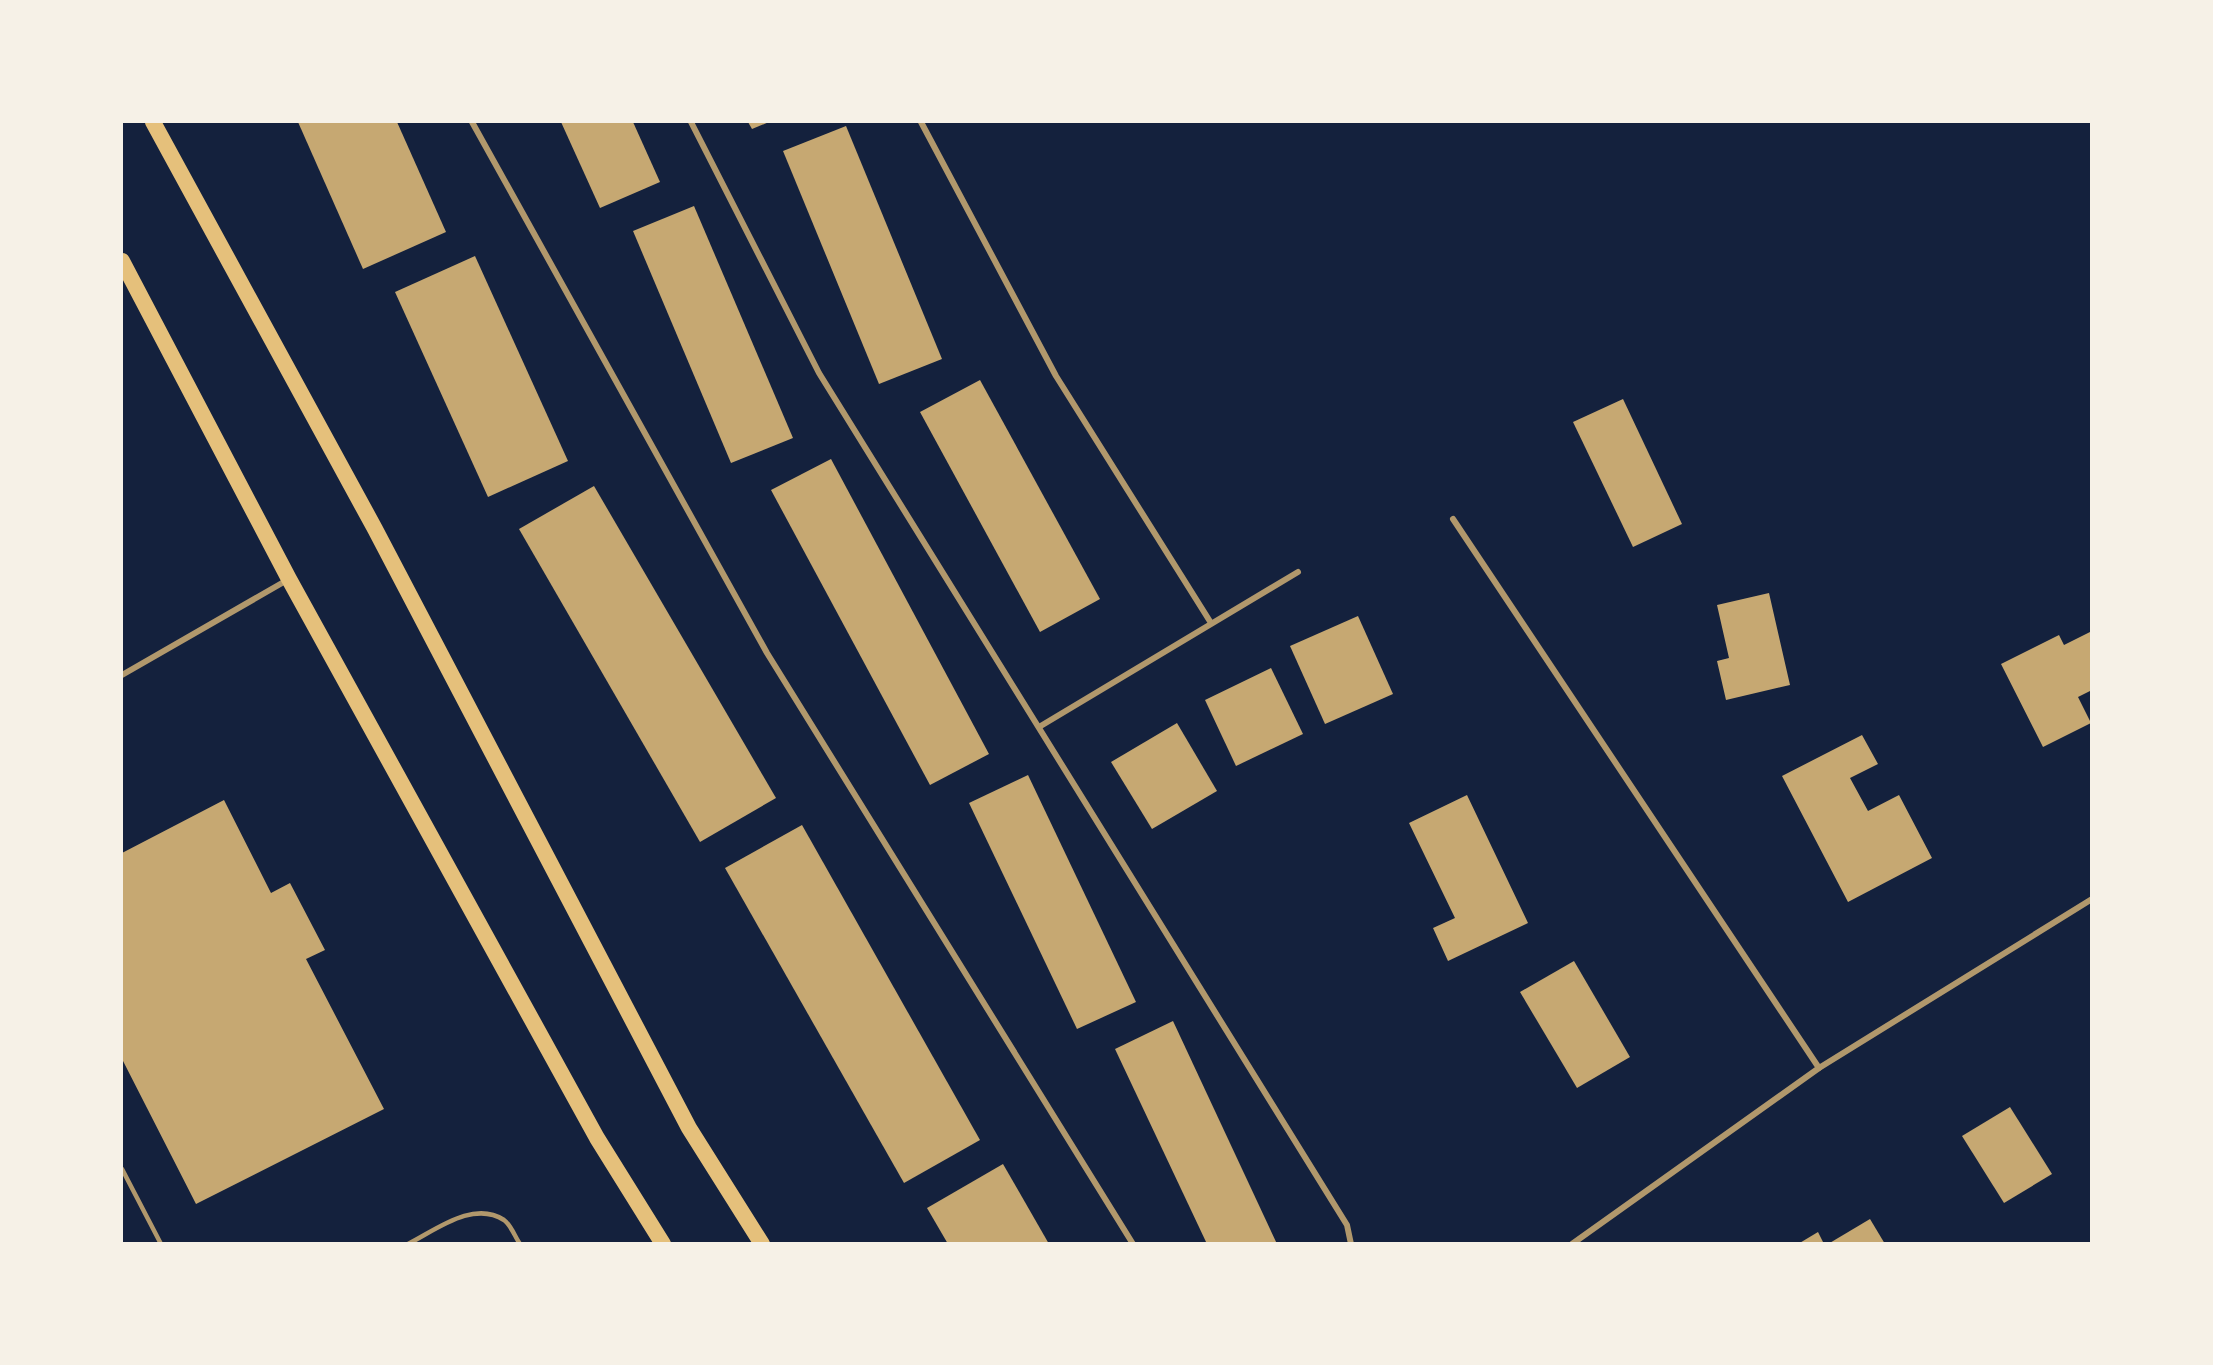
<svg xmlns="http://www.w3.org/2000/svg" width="2213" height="1365" viewBox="0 0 2213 1365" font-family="Montserrat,sans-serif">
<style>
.building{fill:#c6a872}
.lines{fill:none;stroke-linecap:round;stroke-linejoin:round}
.service{stroke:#b1986c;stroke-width:4.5}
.minor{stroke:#b1986c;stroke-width:6}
.trunk{stroke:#e5c07b;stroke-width:16}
</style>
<rect width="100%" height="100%" fill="#14213d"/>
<!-- building -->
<g class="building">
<polygon points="298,122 397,122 446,232 363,269"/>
<polygon points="561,122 633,122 660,182 600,208"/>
<polygon points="748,122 769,122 752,129"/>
<polygon points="846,126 942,359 879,384 783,151"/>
<polygon points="694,206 793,438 731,463 633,231"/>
<polygon points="475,256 568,461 488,497 395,292"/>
<polygon points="980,380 1100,599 1040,632 920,412"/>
<polygon points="1623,399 1682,524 1633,547 1573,422"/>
<polygon points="831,459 989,754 930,785 771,490"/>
<polygon points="594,486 776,798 700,842 519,529"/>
<polygon points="1769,593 1790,685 1726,700 1717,661 1729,658 1717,605"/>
<polygon points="1358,616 1393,694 1325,724 1290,646"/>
<polygon points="2092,631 2092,690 2078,697 2091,723 2043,747 2001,664 2059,635 2064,645"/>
<polygon points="1271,668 1303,734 1236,766 1205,700"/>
<polygon points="1177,723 1217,791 1152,829 1111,762"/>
<polygon points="1862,735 1878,764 1850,778 1868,811 1899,795 1932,858 1848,902 1782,776"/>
<polygon points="1028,775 1136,1002 1077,1029 969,803"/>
<polygon points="1467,795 1528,923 1448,961 1433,928 1455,918 1409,823"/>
<polygon points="224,800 271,893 290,883 325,950 306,959 384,1109 196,1204 122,1059 122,853"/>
<polygon points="802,825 980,1140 904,1183 725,868"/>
<polygon points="1574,961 1630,1057 1577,1088 1520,992"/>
<polygon points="1173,1021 1277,1244 1207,1244 1115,1049"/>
<polygon points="2010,1107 2052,1174 2004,1203 1962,1136"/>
<polygon points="1003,1164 1049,1244 948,1244 927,1208"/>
<polygon points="1870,1219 1885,1244 1828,1244"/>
<polygon points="1818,1232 1824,1244 1798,1244"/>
</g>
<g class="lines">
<!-- service -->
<g class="service">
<polyline points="122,1169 161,1244"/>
<path d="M408,1244C436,1230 473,1200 504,1220C511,1225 515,1237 520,1244"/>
</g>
<!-- minor -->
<g class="minor">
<polyline points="472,122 767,653 1133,1244"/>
<polyline points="691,122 819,373 1347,1225 1351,1244"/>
<polyline points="921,122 1056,376 1211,623"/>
<polyline points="1453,519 1819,1068"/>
<polyline points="122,675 289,579"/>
<polyline points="1039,727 1298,572"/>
<polyline points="1572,1244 1819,1068 2092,899"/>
</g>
<!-- trunk -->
<g class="trunk">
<polyline points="153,122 375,529 689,1128 762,1244"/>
<polyline points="122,261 289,579 597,1138 663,1244"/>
</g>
</g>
<!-- border -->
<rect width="2213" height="1365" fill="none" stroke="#f6f1e7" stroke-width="246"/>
</svg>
